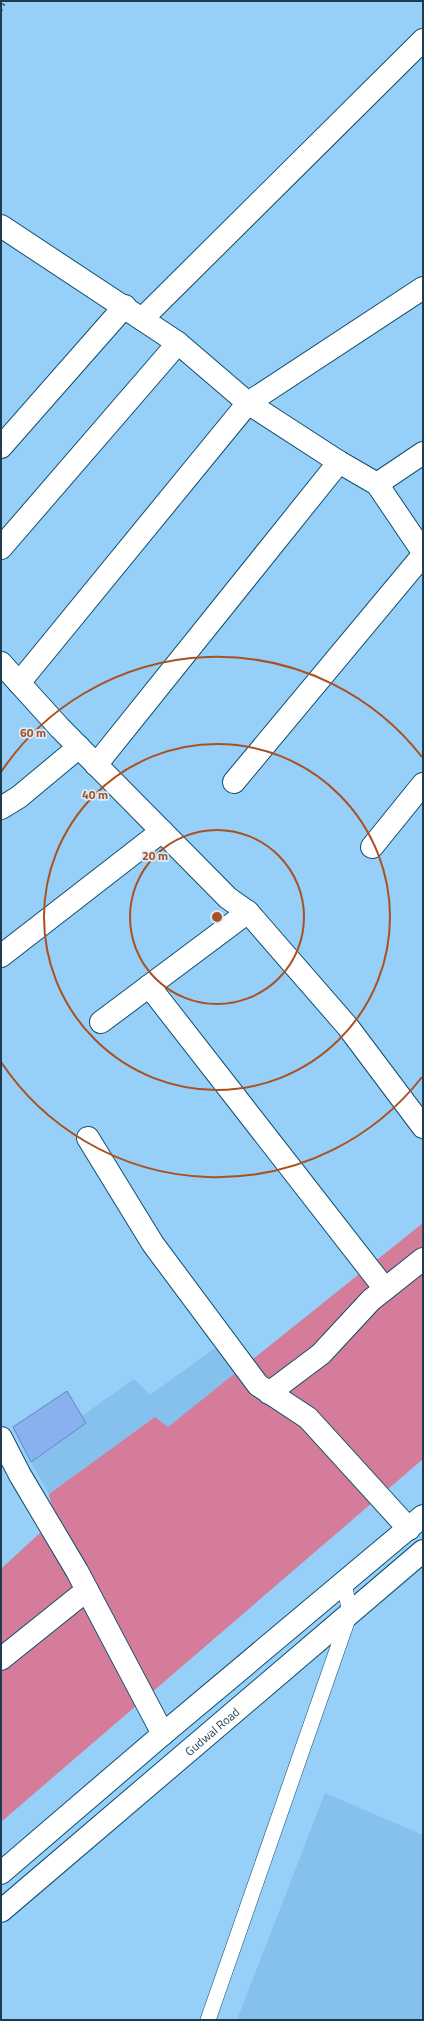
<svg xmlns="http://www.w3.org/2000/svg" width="424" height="2021" viewBox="0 0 424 2021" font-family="'Titillium Web',sans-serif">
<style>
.built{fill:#85c1ec}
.green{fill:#d47c99}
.building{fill:#89b1f0;stroke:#6288c4}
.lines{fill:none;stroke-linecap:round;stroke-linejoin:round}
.service-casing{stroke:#124d6e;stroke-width:16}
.minor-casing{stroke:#124d6e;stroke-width:24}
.secondary-casing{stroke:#124d6e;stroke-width:24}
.service{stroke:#fff;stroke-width:15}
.minor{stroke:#fff;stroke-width:22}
.secondary{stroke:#fff;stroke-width:22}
.rail{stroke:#436983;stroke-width:3;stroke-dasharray:2 4;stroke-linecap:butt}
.ring{fill:none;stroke:#ab5020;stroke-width:2}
.labels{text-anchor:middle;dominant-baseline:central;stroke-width:3.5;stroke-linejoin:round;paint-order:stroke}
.street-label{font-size:12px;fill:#1e3c50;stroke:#d6ebfb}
.centre{fill:#ab5020;stroke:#d6ebfb;stroke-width:2}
.ring-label{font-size:12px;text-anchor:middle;font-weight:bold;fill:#ab5020;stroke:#d6ebfb;stroke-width:3.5;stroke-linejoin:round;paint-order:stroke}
</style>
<rect width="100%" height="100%" fill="#96cff7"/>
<!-- built -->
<g class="built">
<polygon points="225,1341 242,1370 168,1427 155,1417 49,1494 31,1462 86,1423 82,1416 134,1379 150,1395"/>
<polygon points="325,1793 423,1835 423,2020 237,2020"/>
</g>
<!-- green -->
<polygon class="green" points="423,1223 423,1459 1,1822 1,1569 55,1519 49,1494 155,1417 168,1427"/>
<!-- building -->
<polygon class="building" points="67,1391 86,1423 31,1462 13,1427"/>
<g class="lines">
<!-- service casing -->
<g class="service-casing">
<polyline id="service" points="208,2020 350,1613 344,1583"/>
</g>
<!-- minor casing -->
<g class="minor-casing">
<g id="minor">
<polyline points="1,226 178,343 248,403 339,462 377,484 423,552"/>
<polyline points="142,319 423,40"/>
<polyline points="1,447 125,306"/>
<polyline points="377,484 423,453"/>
<polyline points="1,548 178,343"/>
<polyline points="1,663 60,728 228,898 248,912 348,1027 423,1127"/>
<polyline points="19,683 248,403 423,288"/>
<polyline points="96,765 339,462"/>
<polyline points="234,782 423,555"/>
<polyline points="1,808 19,797 79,747"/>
<polyline points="372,847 423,784"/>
<polyline points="1,956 162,831"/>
<polyline points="149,986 385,1289"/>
<polyline points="101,1022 248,912"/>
<polyline points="88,1138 153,1244 258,1385 308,1418 409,1529"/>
<polyline points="269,1393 321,1354 371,1300 423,1259"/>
<polyline points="1,1438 20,1475 77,1571 163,1734"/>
<polyline points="1,1659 87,1590"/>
</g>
</g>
<!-- secondary casing -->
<g class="secondary-casing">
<g id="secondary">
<polyline points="1,1873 163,1734 423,1516"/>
<path id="s1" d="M1,1911L423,1551"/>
</g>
</g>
<!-- service -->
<use href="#service" class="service"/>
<!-- minor -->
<use href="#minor" class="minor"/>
<!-- secondary -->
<use href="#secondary" class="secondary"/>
<!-- rail -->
<polyline class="rail" points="1,11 5,1"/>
</g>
<!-- distance rings -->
<g class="ring">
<circle cx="217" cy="917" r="87"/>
<circle cx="217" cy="917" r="173"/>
<path d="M422 1077A260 260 0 0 1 1 1062M1 772A260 260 0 0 1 422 757"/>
</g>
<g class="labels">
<!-- street labels -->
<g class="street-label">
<text stroke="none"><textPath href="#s1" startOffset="277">Gudwal Road</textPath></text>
</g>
</g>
<circle cx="217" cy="917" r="6" class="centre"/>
<g class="ring-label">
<text x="33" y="737">60 m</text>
<text x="95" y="799">40 m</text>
<text x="155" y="860">20 m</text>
</g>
<!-- border -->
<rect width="424" height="2021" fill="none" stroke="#1e3c50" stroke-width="4"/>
</svg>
